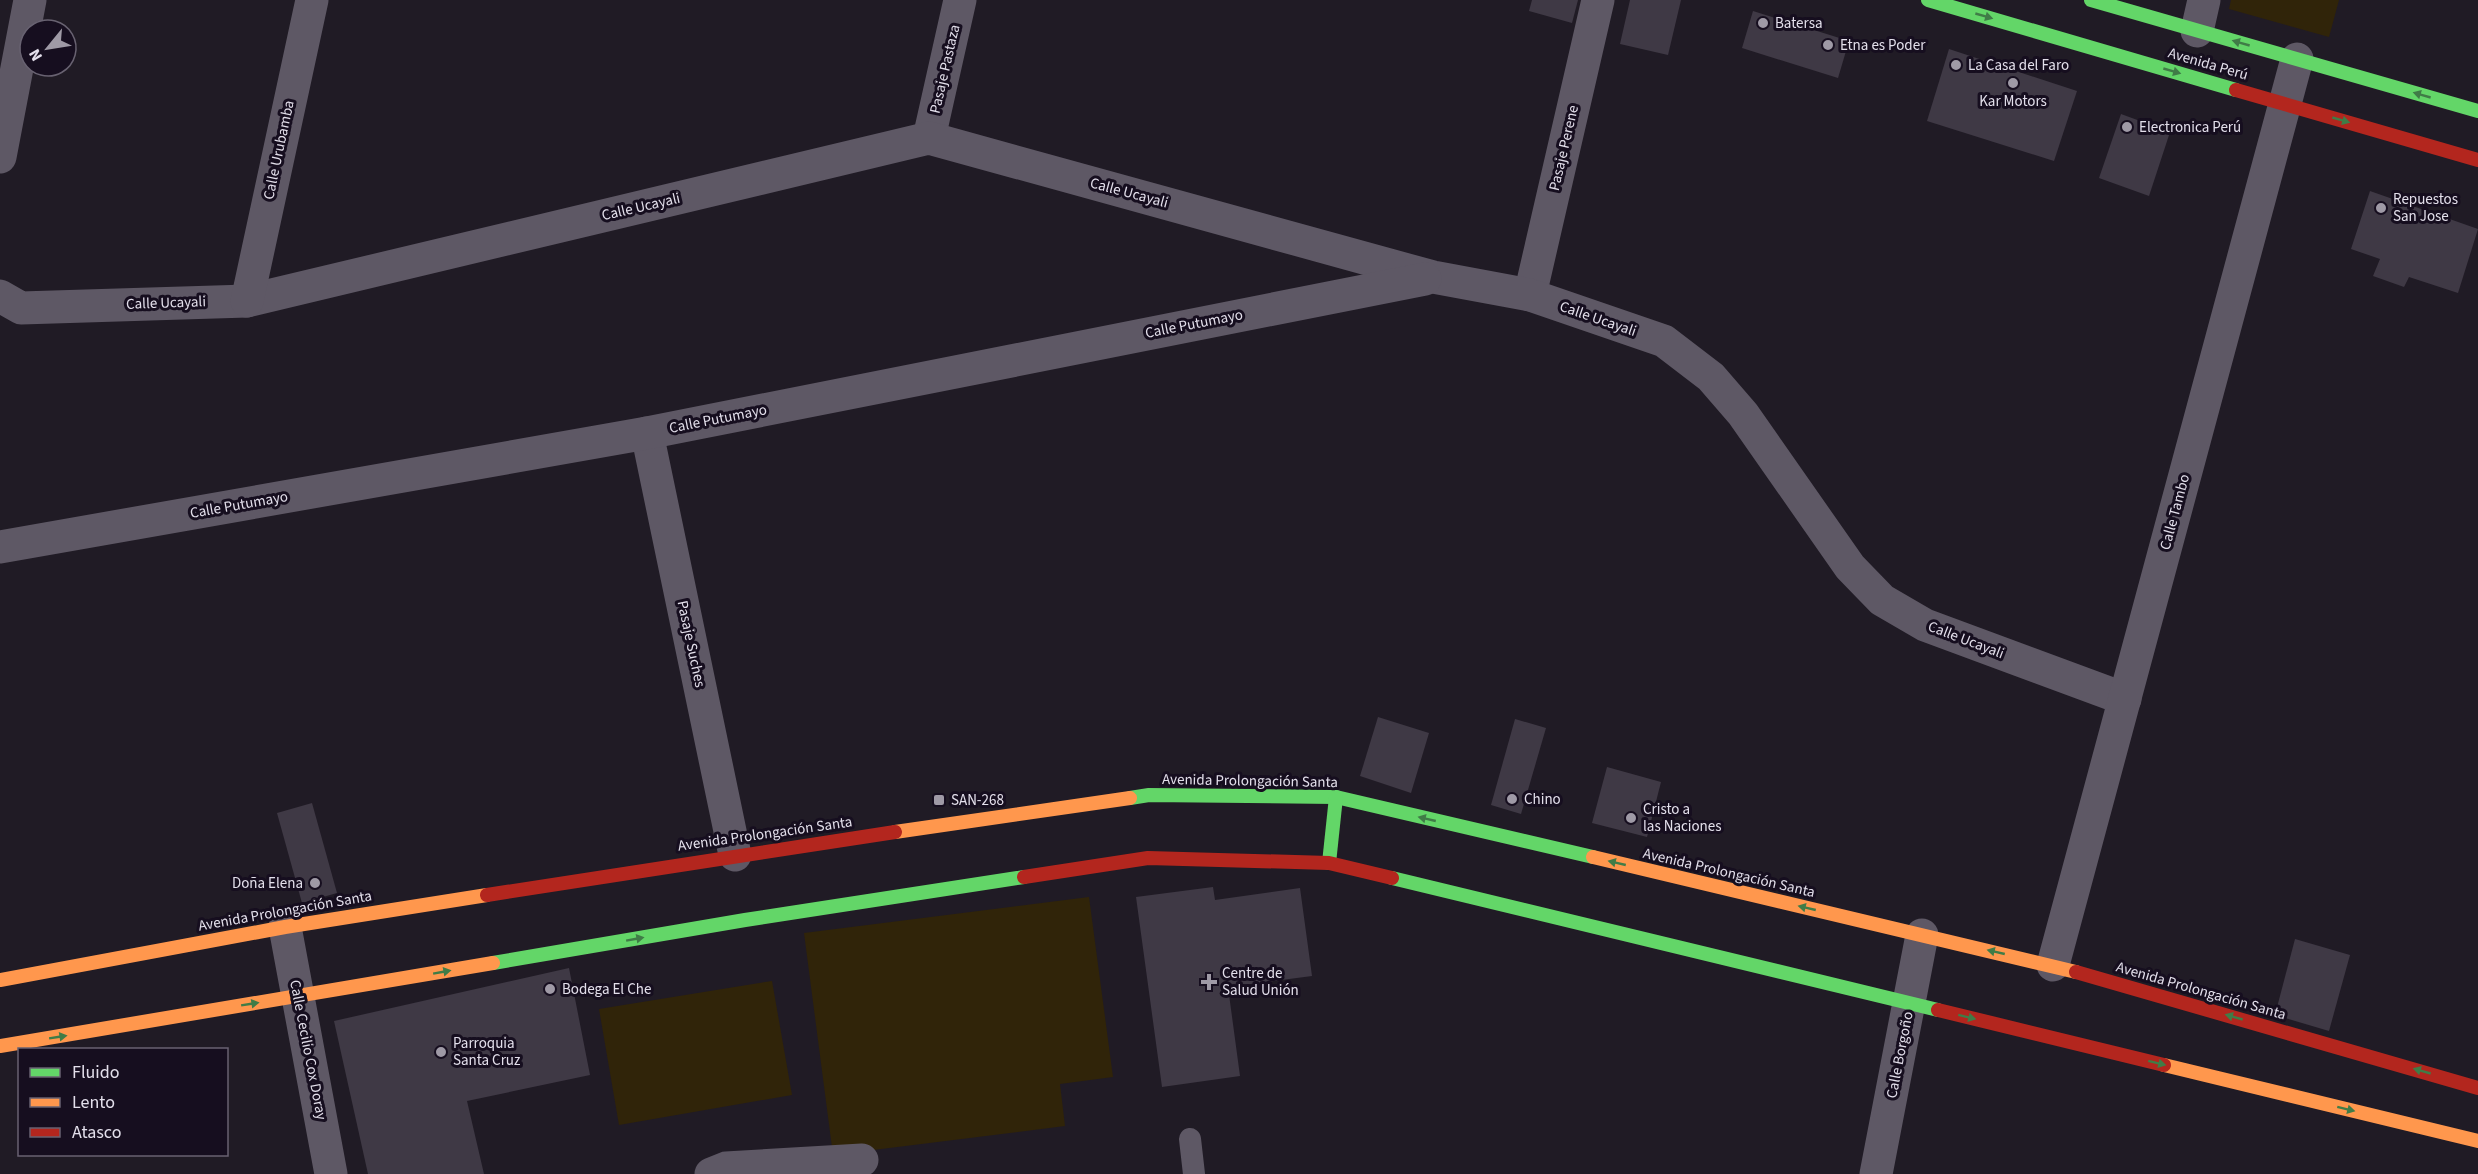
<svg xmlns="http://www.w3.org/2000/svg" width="2478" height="1174" viewBox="0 0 2478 1174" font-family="'Source Sans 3',sans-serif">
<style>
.green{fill:#302409}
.building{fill:#3f3945}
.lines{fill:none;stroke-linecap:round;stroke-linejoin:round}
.lane{stroke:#5e5865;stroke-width:22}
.street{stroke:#5e5865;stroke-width:33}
.fast{stroke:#63d668;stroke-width:14}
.slow{stroke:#ff974d;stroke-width:14}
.jam{stroke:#b3261e;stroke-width:14}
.oneway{fill:#407c47}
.poi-dot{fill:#9f9aa6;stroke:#160e1f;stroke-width:2}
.labels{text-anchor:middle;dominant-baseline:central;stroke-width:6;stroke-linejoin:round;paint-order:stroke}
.poi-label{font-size:15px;fill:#e3dfeb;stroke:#160e1f;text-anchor:start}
.street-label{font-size:15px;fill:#e3dfeb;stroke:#160e1f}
</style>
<rect width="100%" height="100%" fill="#201b25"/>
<!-- green -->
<g class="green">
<polygon points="2231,0 2339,0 2329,37 2229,9"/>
<polygon points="1089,897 1113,1077 1060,1084 1065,1126 833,1155 804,933"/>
<polygon points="772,981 792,1095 619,1125 599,1009"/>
</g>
<!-- building -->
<g class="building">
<polygon points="1532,0 1578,0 1572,23 1529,11"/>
<polygon points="1630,0 1681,0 1668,55 1620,44"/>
<polygon points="1753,11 1849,41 1838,78 1742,48"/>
<polygon points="1949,49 2077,91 2054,161 1927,121"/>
<polygon points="2121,114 2170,132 2149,196 2099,178"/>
<polygon points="2370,191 2478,229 2458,293 2409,277 2404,287 2373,276 2380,259 2351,249"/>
<polygon points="1378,717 1429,733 1411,793 1360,776"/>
<polygon points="1515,719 1546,728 1521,814 1491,805"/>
<polygon points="1607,767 1661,782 1647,837 1592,823"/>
<polygon points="312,803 337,893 302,903 277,813"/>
<polygon points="1213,887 1215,900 1300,888 1312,976 1228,987 1240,1076 1162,1087 1136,897"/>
<polygon points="2295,939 2350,955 2329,1031 2275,1015"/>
<polygon points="569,968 590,1075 467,1101 484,1174 368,1174 334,1021"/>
</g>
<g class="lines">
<!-- lane -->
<polyline class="lane" points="1190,1139 1194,1174"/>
<!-- street -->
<g class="street">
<polyline points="2197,31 2204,0"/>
<polyline points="929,138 960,0"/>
<polyline points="0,157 30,0"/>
<polyline points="1530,295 1598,0"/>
<polyline points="0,296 21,308 247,301 929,138 1433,277 1530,295 1664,341 1711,377 1743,414 1850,567 1882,600 1925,625 2125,699"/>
<polyline points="247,301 312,0"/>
<polyline points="647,433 735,855"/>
<polyline points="0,547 647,433 1425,279"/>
<polyline points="285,927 331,1174"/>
<polyline points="2053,965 2297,59"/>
<polyline points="711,1174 726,1168 862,1160"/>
<polyline points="1876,1174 1922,935"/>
</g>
<!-- fast -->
<g class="fast">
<polyline points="1928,0 2236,90"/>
<polyline points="2091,0 2478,111"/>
<polyline points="1130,798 1149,795 1336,797 1593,857"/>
<polyline points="1329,863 1336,797"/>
<polyline points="1392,878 1938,1010"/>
<polyline points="493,963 745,920 1024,877"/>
</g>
<!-- slow -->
<g class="slow">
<polyline points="895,832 1130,798"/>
<polyline points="1593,857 2076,972"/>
<polyline points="0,980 285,927 487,895"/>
<polyline points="0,1046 493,963"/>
<polyline points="2164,1065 2478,1141"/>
</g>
<!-- jam -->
<g class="jam">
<polyline points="2236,90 2478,160"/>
<polyline points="1024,877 1148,858 1329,863 1392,878"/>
<polyline points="487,895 895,832"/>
<polyline points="2076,972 2478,1088"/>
<polyline points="1938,1010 2164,1065"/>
</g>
</g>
<!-- one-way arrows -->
<defs><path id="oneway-solid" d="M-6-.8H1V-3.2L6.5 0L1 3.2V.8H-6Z" transform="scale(1.5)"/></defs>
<g class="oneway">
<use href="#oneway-solid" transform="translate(1984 16) rotate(16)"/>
<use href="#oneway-solid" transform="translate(2241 43) rotate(-164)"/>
<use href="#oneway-solid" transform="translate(2172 71) rotate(16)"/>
<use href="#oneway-solid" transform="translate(2422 95) rotate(-164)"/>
<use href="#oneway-solid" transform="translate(2341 120) rotate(16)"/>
<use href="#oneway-solid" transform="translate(1427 819) rotate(-167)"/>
<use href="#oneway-solid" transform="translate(1617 863) rotate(-167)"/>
<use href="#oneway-solid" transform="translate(1807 908) rotate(-167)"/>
<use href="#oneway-solid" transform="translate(635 939) rotate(-10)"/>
<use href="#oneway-solid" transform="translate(1996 952) rotate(-167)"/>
<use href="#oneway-solid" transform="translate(442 972) rotate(-10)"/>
<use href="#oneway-solid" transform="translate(250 1004) rotate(-9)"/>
<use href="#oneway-solid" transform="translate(1967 1017) rotate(14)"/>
<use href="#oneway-solid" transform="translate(2234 1017) rotate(-164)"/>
<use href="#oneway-solid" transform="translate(58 1037) rotate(-9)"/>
<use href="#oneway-solid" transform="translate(2157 1063) rotate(14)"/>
<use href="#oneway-solid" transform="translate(2422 1071) rotate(-164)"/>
<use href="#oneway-solid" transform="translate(2346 1109) rotate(14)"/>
</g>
<!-- markers -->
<g class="poi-dot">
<circle cx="1763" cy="23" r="6"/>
<circle cx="1828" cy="45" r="6"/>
<circle cx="1956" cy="65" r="6"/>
<circle cx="2013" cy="83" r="6"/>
<circle cx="2127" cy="127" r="6"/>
<circle cx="2381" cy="208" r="6"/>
<circle cx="1512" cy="799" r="6"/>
<rect x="933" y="794" width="12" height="12" rx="3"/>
<circle cx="1631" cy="818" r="6"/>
<circle cx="315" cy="883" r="6"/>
<path d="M1206 973h6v6h6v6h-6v6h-6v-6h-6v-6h6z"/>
<circle cx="550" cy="989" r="6"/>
<circle cx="441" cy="1052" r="6"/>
</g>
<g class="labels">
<!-- poi labels -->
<g class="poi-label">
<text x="1775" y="23">Batersa</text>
<text x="1840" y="45">Etna es Poder</text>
<text x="1968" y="65">La Casa del Faro</text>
<text x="2013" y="101" text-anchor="middle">Kar Motors</text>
<text x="2139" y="127">Electronica Perú</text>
<text x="2393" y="199">Repuestos<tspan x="2393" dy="17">San Jose</tspan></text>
<text x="1524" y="799">Chino</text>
<text x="951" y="800">SAN-268</text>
<text x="1643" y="809">Cristo a<tspan x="1643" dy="17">las Naciones</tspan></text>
<text x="303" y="883" text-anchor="end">Doña Elena</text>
<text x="1222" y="973">Centre de<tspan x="1222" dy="17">Salud Unión</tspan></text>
<text x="562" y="989">Bodega El Che</text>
<text x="453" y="1043">Parroquia<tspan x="453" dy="17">Santa Cruz</tspan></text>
</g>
<!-- street labels -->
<g class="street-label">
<text transform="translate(2208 64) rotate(16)">Avenida Perú</text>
<text transform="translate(945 69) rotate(-77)">Pasaje Pastaza</text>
<text transform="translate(1564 148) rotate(-77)">Pasaje Perene</text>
<text transform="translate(279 150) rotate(-78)">Calle Urubamba</text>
<text transform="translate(1129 193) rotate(15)">Calle Ucayali</text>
<text transform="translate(641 207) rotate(-13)">Calle Ucayali</text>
<text transform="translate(166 303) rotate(-2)">Calle Ucayali</text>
<text transform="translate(1598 319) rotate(19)">Calle Ucayali</text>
<text transform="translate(1194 324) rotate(-11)">Calle Putumayo</text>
<text transform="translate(718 419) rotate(-11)">Calle Putumayo</text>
<text transform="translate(239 505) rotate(-10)">Calle Putumayo</text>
<text transform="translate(2175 512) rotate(-75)">Calle Tambo</text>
<text transform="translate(1966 640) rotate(21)">Calle Ucayali</text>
<text transform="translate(691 644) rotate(78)">Pasaje Suches</text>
<text transform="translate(1250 781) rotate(1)">Avenida Prolongación Santa</text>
<text transform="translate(765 834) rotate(-8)">Avenida Prolongación Santa</text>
<text transform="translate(1729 873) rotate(13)">Avenida Prolongación Santa</text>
<text transform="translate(285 911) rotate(-10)">Avenida Prolongación Santa</text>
<text transform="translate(2201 991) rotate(16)">Avenida Prolongación Santa</text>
<text transform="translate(308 1050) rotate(79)">Calle Cecilio Cox Doray</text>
<text transform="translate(1900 1055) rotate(-79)">Calle Borgoño</text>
</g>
</g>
<!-- legend -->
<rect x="18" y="1048" width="210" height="108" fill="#160e1f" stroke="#686271" stroke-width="1.5"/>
<rect x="30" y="1068" width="30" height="9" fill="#63d668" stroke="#686271" stroke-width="1.5"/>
<text x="72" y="1078" font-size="18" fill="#e3dfeb">Fluido</text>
<rect x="30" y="1098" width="30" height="9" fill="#ff974d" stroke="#686271" stroke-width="1.5"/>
<text x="72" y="1108" font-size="18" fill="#e3dfeb">Lento</text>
<rect x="30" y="1128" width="30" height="9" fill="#b3261e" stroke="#686271" stroke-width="1.5"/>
<text x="72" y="1138" font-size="18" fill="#e3dfeb">Atasco</text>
<!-- north arrow -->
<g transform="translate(48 48) rotate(240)"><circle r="28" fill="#160e1f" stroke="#686271" stroke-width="1.5"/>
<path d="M0-4.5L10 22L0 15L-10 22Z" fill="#9f9aa6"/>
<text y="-9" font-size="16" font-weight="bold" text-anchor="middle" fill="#e3dfeb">N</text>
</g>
</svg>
